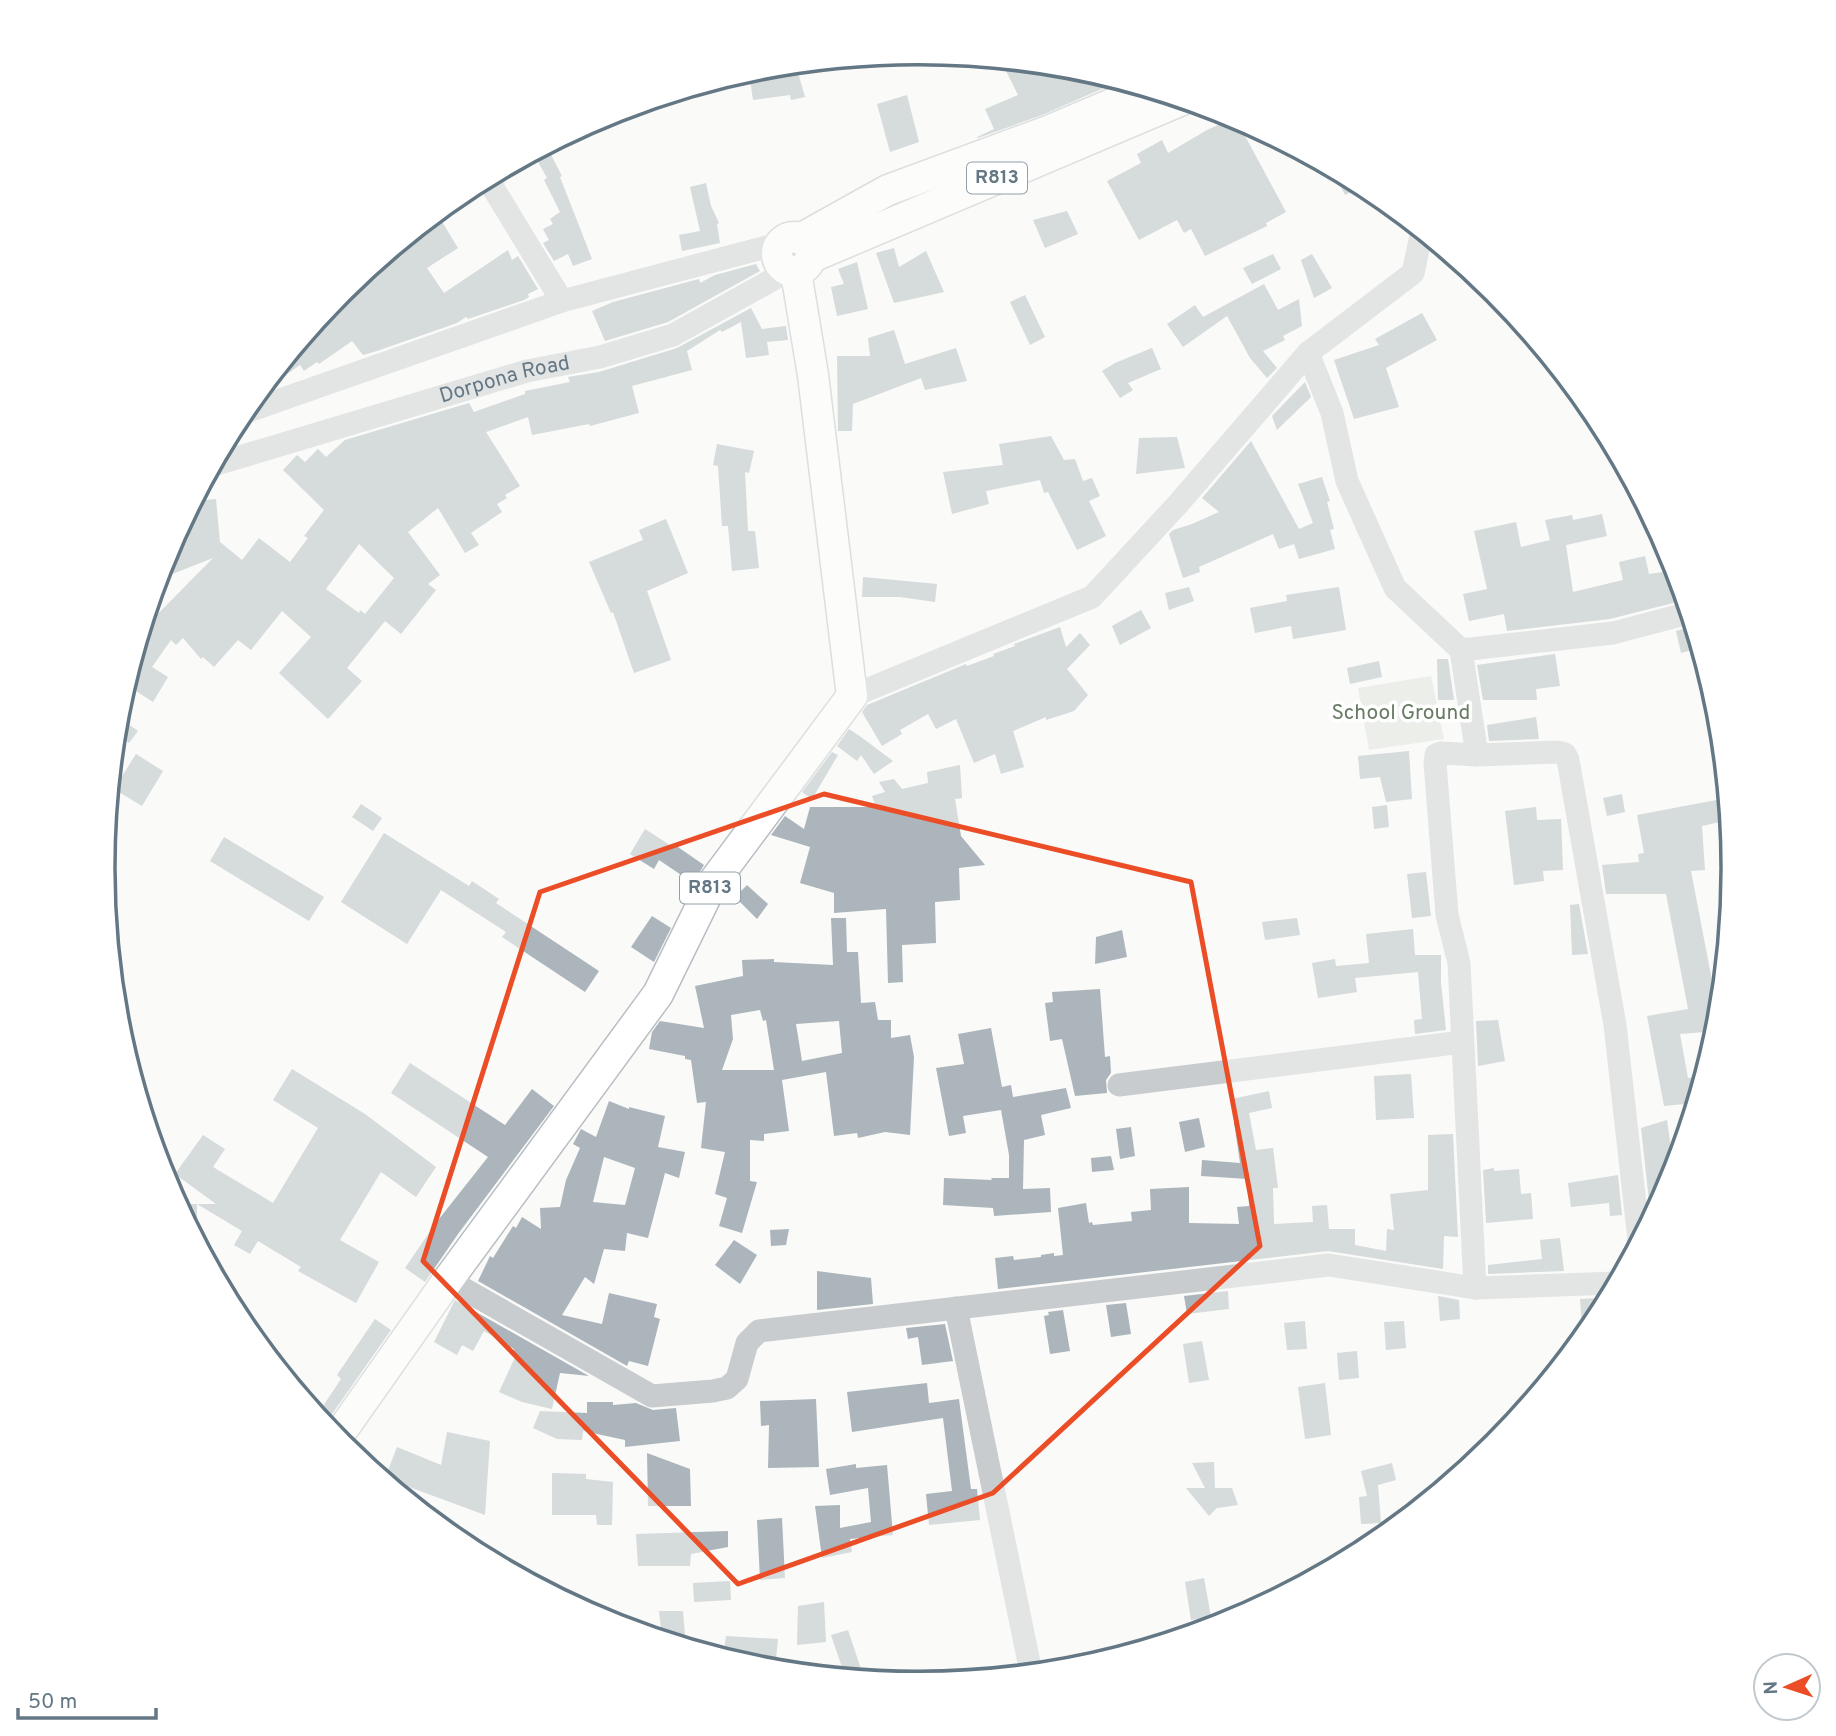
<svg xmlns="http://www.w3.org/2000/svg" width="1836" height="1736" viewBox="0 0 1836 1736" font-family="Overpass,sans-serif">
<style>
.green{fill:#dce2d8}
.building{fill:#abb5bb;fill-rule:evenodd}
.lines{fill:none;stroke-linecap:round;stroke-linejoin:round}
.major-casing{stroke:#b8bec2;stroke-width:33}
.minor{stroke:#c8cccf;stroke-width:23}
.major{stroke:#fff;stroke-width:30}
.marked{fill:none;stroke:#eb4d26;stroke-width:5;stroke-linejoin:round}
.labels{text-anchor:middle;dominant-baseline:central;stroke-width:7;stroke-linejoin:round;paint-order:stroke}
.shield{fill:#fff;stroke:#92a0a9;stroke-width:2}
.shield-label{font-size:19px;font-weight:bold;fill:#637784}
.street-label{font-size:21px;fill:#637784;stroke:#fff}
.park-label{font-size:21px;fill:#687b63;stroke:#fff}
.rim{fill:none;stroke:#637784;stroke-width:3.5}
</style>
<rect width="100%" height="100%" fill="#fafaf8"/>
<!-- green -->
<polygon class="green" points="1431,676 1444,739 1369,750 1358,688"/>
<!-- building -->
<g class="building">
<polygon points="1001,61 1077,68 1120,81 1042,115 978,138 977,137 994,129 985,109 1018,95"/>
<polygon points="796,66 805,97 791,100 790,95 753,100 750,80 770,77 769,74"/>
<polygon points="907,95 919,142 890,152 877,104"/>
<polygon points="1236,117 1256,129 1244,134 1286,212 1266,223 1267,226 1205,256 1191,229 1184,233 1177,220 1139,240 1107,181 1141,163 1137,154 1162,140 1168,153 1207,130"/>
<polygon points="550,153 562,176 560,177 592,259 573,266 568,254 554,261 543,243 549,240 543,229 553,224 550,219 560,212 544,180 547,178 537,160"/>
<polygon points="1332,169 1351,179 1363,186 1345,195"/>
<polygon points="706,183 711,206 719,223 717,224 720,243 682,251 679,235 700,231 690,187"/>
<polygon points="1067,211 1078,234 1045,248 1033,220"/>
<polygon points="438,215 458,248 427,268 444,293 508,250 512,260 518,256 538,289 528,294 529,297 524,300 468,319 466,317 457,323 377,351 363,355 352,341 319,364 317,362 304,371 300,365 269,387 266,383 334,301 364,273 426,222"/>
<polygon points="894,248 899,267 926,251 944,292 894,303 876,253"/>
<polygon points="1273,254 1281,269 1252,284 1243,268"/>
<polygon points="1312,254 1332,288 1314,298 1301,260"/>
<polygon points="857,262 868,309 837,316 831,287 844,284 838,269"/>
<polygon points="756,264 760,271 668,322 605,341 592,311 613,302 699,279 700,283 715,275"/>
<polygon points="1264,284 1278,310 1299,299 1302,326 1283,336 1285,340 1263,351 1277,368 1267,378 1250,358 1227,316 1183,347 1167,324 1195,305 1203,317"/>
<polygon points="1025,295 1045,337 1030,345 1010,302"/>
<path d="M751,308L762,329L786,326L788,340L767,342L769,355L746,358L741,322L722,332L720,330L687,351L692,370L632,386L639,413L590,426L589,424L532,435L528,417L486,432L520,486L505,495L507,498L497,504L502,512L471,533L479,545L465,553L438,508L408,532L440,575L428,584L436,590L401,634L385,621L347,668L362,681L328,719L279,673L311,637L282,611L251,650L238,640L214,667L203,657L201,659L183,638L176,645L171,640L152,667L168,677L153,702L136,691L120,714L118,713L143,629L213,558L157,580L165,556L194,501L216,499L220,542L242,560L259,538L290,562L308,538L304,536L324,510L283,470L297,455L305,462L318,449L326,457L345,440L469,403L474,412L525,394V391L570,382L568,377L599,372L677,348ZM359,544L394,578L365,614L360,610L359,613L326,589Z"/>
<polygon points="1422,313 1437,340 1386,368 1399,407 1354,419 1334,360 1379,345 1375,339"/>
<polygon points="894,330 905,364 956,348 967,381 925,390 921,378 853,404 852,431 838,431 837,356 870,356 868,338"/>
<polygon points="1152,348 1161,369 1128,383 1133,390 1120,398 1102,371 1115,363"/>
<polygon points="1305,382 1311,397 1277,430 1272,416"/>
<polygon points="1051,436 1064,460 1075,459 1083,481 1092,478 1100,496 1089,501 1106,536 1077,550 1048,492 1044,493 1040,480 986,491 989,504 952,514 943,472 1003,465 999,444"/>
<polygon points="1177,437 1185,468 1136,474 1139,438"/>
<polygon points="1251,441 1299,529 1313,523 1298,484 1322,477 1330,501 1327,502 1334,529 1330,530 1335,549 1299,559 1294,544 1279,549 1273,534 1199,567 1200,572 1183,578 1169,534 1173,530 1192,524 1219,512 1202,498"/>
<polygon points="717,444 754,451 749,473 745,472 748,531 755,531 759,568 732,571 728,526 722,526 718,466 713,465"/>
<polygon points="1602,514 1607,536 1566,545 1573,592 1623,580 1619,562 1645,556 1649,574 1669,571 1672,586 1680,584 1685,600 1610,619 1507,631 1504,614 1469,621 1463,594 1487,589 1474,531 1516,522 1521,547 1550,540 1545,520 1572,515 1573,520"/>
<polygon points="666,519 688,573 647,591 671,660 634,673 613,612 611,613 589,562 643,540 639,530"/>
<polygon points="863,577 937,584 935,602 900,597 862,597"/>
<polygon points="1189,587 1194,601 1169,610 1165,593"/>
<polygon points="1339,587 1346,630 1293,639 1291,626 1255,633 1250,608 1287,601 1286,595"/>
<polygon points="1141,610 1151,628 1120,645 1112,626"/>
<polygon points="1060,627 1066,647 1080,633 1090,645 1067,669 1088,695 1074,711 1046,720 1046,717 1013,731 1024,767 1001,774 995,754 974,763 956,719 936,729 928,714 900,730 902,734 882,746 862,712 867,705 966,664 967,666 994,656 993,654 1015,646 1014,644"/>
<polygon points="1690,627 1695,649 1681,653 1676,631"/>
<polygon points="1555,654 1560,686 1536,689 1537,700 1483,700 1477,665"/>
<polygon points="1437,659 1448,659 1454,700 1438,700"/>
<polygon points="1379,661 1382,677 1350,684 1347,668"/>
<polygon points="117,716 138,731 129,743 116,733"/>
<polygon points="1536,717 1539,739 1489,741 1487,725"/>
<polygon points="849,729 861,737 893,761 874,774 861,755 857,761 837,746"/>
<polygon points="1409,751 1412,799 1386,802 1380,777 1360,779 1358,756"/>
<polygon points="832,752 838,755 812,799 802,792"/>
<polygon points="136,754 163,771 142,806 114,789"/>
<polygon points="960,765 962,798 955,799 961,836 985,865 959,868 960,900 935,902 936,943 902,945 903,982 888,983 886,909 834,913 834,893 800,883 810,847 771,835 785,816 804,829 810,807 876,807 872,796 885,792 879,782 894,779 902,789 928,783 927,772"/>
<polygon points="1622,794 1625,812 1607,816 1603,798"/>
<polygon points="1727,798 1729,820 1702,826 1705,870 1691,871 1714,991 1716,991 1718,1027 1717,1031 1680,1034 1688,1078 1703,1076 1695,1103 1664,1106 1647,1016 1688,1009 1666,894 1606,894 1602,865 1639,862 1638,854 1644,853 1637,815"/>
<polygon points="361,804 382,818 373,831 352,817"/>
<polygon points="1387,805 1389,827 1374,829 1372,807"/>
<polygon points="1536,807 1537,820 1561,819 1563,870 1543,871 1544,881 1514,885 1505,811"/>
<polygon points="645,829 673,847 675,845 704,865 693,883 659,860 654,869 630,854"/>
<polygon points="384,833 469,886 472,881 499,899 496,903 599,971 585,992 502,937 506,932 441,890 407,944 341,902"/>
<polygon points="224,837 324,897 309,921 210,861"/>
<polygon points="1426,872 1431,916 1412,918 1407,874"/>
<polygon points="747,885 768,904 757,919 735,897"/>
<polygon points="1579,904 1588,954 1572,955 1570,905"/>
<polygon points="652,916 671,928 654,962 631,947"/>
<path d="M831,918H846L847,952H858L861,1003L875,1002L878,1020H891V1038L910,1035L914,1057L910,1135L885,1132L858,1138L857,1133L834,1136L826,1072L782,1080L789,1131L764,1134V1141L750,1140V1181L757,1182L742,1233L719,1226L727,1198L715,1194L725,1152L701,1148L706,1102L697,1103L691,1060L685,1059V1056L649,1049L652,1032L660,1021L704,1028L695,986L743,976L742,960L774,959V962L833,965ZM760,1010L763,1021L766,1020L774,1070H722L733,1039L731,1015ZM839,1021L842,1053L802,1061L796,1024Z"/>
<polygon points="1297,918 1300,935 1265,940 1262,922"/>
<polygon points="1413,929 1415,955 1441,955 1441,983 1446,1030 1415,1034 1414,1020 1422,1019 1418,972 1355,978 1357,992 1318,998 1312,963 1335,959 1336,966 1369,963 1366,934"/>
<polygon points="1122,930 1127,957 1095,964 1096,937"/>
<polygon points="1100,989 1105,1057 1110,1056 1111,1073 1106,1080 1107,1093 1075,1096 1062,1039 1050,1041 1045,1003 1053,1002 1052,992"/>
<polygon points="1498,1020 1505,1061 1478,1066 1476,1021"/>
<polygon points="991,1028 1002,1087 1011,1085 1013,1097 1066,1088 1071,1108 1041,1115 1045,1135 1024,1140 1023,1189 1050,1188 1051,1212 994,1216 993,1208 943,1205 944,1178 992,1180 991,1178 1009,1178 1009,1155 1001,1110 963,1116 966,1133 949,1136 936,1068 964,1064 958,1034"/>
<polygon points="410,1063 505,1125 532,1089 554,1106 458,1234 425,1282 405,1268 435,1224 488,1157 391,1093"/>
<polygon points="292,1069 365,1114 436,1167 416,1197 381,1172 340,1240 379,1262 356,1303 298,1271 301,1267 258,1241 250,1254 234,1245 242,1231 197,1204 216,1204 175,1174 203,1135 225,1149 213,1167 273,1203 318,1128 273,1100"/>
<polygon points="1411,1074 1414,1118 1376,1120 1374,1076"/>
<polygon points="1269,1091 1272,1108 1249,1113 1256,1150 1273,1148 1278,1188 1273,1188 1274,1224 1313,1222 1312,1206 1327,1205 1329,1229 1355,1229 1355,1245 1386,1251 1387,1229 1394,1230 1390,1194 1428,1190 1428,1135 1453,1134 1458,1237 1444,1236 1443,1269 1328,1251 998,1289 995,1258 1013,1256 1014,1260 1041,1257 1041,1255 1054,1253 1054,1256 1063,1255 1058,1208 1086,1203 1089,1223 1092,1222 1093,1225 1132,1221 1131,1212 1151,1210 1150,1189 1189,1187 1189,1223 1239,1224 1237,1207 1249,1206 1248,1179 1201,1176 1202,1160 1240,1163 1234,1122 1237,1122 1232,1099"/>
<path d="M609,1101L629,1109V1107L665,1116L658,1147L685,1152L679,1178L665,1173L648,1238L627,1233L625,1251L604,1249L594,1284L585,1277L562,1315L602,1324L609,1293L657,1304L654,1317L660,1319L648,1366L629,1361L627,1366L478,1281L490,1256L493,1258L513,1226L516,1228L522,1217L541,1229L540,1208L560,1207L566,1180L580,1148L573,1144L581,1129L596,1137ZM604,1157L635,1168L625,1205L593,1202Z"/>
<polygon points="1199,1118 1205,1147 1185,1152 1179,1122"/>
<polygon points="1667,1120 1674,1170 1651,1219 1641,1128"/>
<polygon points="1131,1127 1135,1156 1120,1159 1116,1129"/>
<polygon points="1111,1156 1114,1170 1092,1172 1091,1158"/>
<polygon points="1494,1168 1494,1171 1519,1169 1521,1194 1531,1193 1533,1219 1486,1223 1483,1170"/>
<polygon points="1618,1175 1622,1215 1610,1216 1609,1203 1571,1207 1568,1183"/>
<polygon points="177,1204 197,1204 197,1240 184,1216"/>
<polygon points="789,1229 786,1245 771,1246 770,1230"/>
<polygon points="1560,1238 1564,1271 1488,1274 1488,1265 1542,1259 1540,1240"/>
<polygon points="734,1240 757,1255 740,1284 715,1265"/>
<polygon points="817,1271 871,1278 873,1304 817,1310"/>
<polygon points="1228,1291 1229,1309 1187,1314 1184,1296"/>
<polygon points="1438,1296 1459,1300 1460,1319 1440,1321"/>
<polygon points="1600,1298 1601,1311 1596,1321 1593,1325 1582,1326 1580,1299"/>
<polygon points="455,1300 589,1376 560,1373 552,1409 522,1402 499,1392 516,1355 512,1353 514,1349 484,1331 473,1351 462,1345 457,1355 434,1342"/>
<polygon points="1126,1303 1131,1334 1111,1337 1106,1305"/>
<polygon points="1063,1310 1070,1351 1050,1354 1044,1316 1049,1315 1048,1312"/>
<polygon points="375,1319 391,1330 325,1424 317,1415 341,1379 337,1375"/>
<polygon points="1305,1321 1307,1349 1287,1350 1284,1323"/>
<polygon points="1404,1321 1406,1348 1386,1350 1384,1322"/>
<polygon points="945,1324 953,1361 922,1365 918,1337 908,1339 906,1328"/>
<polygon points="1202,1341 1209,1380 1189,1383 1183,1344"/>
<polygon points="1357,1351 1359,1378 1339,1380 1337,1353"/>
<polygon points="927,1383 929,1403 959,1399 971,1489 977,1489 980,1520 929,1525 926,1494 952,1491 943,1418 852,1432 847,1392"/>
<polygon points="1325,1383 1331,1435 1305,1439 1298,1387"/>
<polygon points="816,1399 819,1467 768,1468 769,1425 761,1426 760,1401"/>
<polygon points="587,1402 613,1402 613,1405 636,1403 653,1410 676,1408 680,1441 625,1447 625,1440 583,1431 582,1440 557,1439 533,1428 540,1411 587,1413"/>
<polygon points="447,1432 490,1441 485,1515 385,1478 397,1447 441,1465"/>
<polygon points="647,1453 690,1469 691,1506 648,1506"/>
<polygon points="1214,1462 1215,1488 1232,1488 1238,1505 1217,1508 1209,1516 1186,1488 1205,1488 1192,1463"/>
<polygon points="1392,1463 1396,1480 1378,1485 1381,1523 1361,1524 1359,1497 1367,1496 1361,1471"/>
<polygon points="856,1464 856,1468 887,1465 893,1535 850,1539 852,1552 822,1558 815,1506 840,1505 840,1528 871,1522 868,1488 830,1495 826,1469"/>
<polygon points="552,1473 586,1474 586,1479 613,1482 612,1525 597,1525 596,1515 552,1515"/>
<polygon points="782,1518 785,1578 760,1580 757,1520"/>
<polygon points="728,1531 728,1547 691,1554 690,1566 638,1566 636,1534"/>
<polygon points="1204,1578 1211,1617 1191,1620 1185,1582"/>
<polygon points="730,1581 731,1600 694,1602 693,1583"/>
<polygon points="824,1602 826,1642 797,1645 798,1606"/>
<polygon points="659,1611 683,1611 686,1646 662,1638"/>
<polygon points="848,1630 864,1678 845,1676 831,1635"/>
<polygon points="726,1636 778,1639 775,1669 759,1668 723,1657"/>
</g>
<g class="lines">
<!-- major casing -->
<g class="major-casing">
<g id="major">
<circle cx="794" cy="254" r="17"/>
<polyline points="800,239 888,190 1048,131 1147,89"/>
<polyline points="812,257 1182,100"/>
<polyline points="336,1439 448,1280 658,994 712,884 852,696 813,375 796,272"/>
</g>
</g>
<!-- minor -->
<g class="minor">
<polyline points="487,178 562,301"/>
<polyline points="1308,353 1332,413 1347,481 1395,588 1461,650 1477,755 1441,753 1436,755 1435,763 1447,915 1459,963 1475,1288"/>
<polyline points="240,414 562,301 778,244"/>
<path id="s1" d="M213,465L527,371L600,357L673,335L788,271"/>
<polyline points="1461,650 1613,633 1689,613"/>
<polyline points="852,696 1092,597 1178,504 1308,353 1413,273 1422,231"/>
<polyline points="1477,755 1558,752 1565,754 1568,760 1615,1025 1639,1240"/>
<polyline points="1119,1085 1462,1042"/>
<polyline points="448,1280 652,1396 713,1391 727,1388 737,1379 747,1343 759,1331 1329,1265 1475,1288 1616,1283"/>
<polyline points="956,1308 1031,1672"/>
</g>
<!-- major -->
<use href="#major" class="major"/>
</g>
<!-- marked area -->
<path d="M0 0H1836V1736H0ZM824,794L1191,882L1260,1246L993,1493L738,1584L423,1261L540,892Z" fill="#fafaf8" fill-opacity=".55" fill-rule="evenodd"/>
<path class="marked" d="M824,794L1191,882L1260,1246L993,1493L738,1584L423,1261L540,892Z"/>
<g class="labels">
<!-- shield labels -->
<g class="shield">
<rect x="967" y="162.5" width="60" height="31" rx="5"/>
<rect x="680" y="872.5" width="60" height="31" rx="5"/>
</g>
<g class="shield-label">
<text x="997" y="178">R813</text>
<text x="710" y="888">R813</text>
</g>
<!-- street labels -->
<g class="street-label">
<text stroke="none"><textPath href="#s1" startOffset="304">Dorpona Road</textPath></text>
</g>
<!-- park labels -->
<g class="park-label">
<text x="1401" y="713">School Ground</text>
</g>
</g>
<!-- crop -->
<path d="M0 0H1836V1736H0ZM115 868a803 803 0 1 1 1606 0a803 803 0 1 1-1606 0Z" fill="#fff" fill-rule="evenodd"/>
<path class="rim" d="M115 868a803 803 0 1 1 1606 0a803 803 0 1 1-1606 0Z"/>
<!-- north arrow -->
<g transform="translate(1787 1687) rotate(267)"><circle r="33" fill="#ffffff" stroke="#c1c9ce" stroke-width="2"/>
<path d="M0-5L12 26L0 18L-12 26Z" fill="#eb4d26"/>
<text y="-10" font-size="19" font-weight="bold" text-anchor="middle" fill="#637784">N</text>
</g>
<!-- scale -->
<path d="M18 1708v10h138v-10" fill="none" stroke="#637784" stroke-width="3.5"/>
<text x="28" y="1708" font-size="21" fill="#637784" stroke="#ffffff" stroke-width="5" paint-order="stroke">50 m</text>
</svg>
